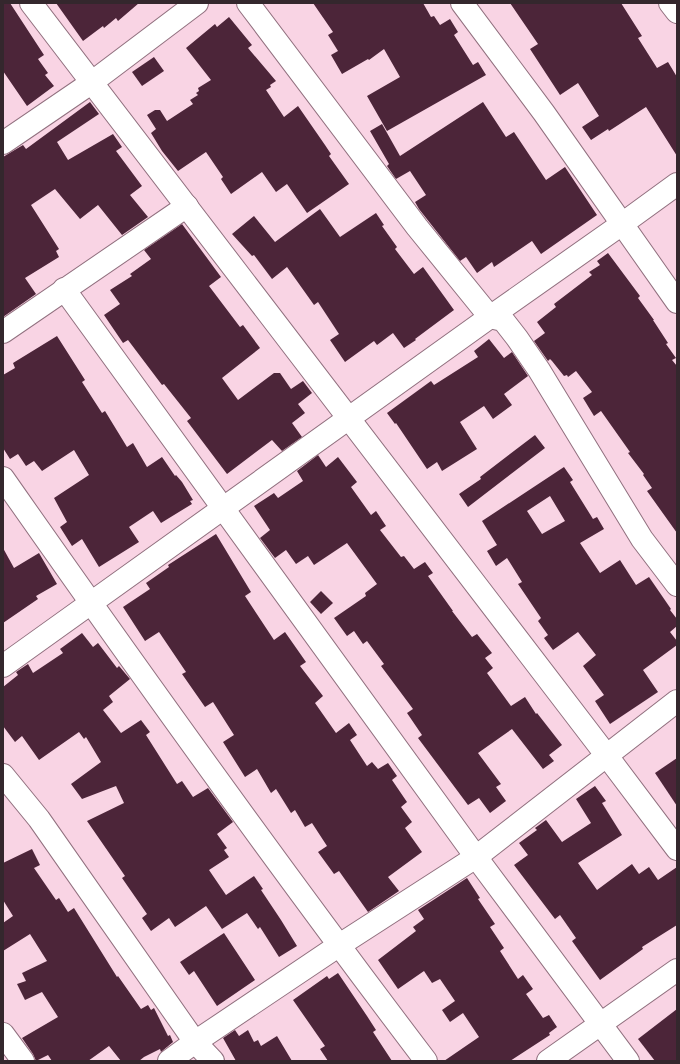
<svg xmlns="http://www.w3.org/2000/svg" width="680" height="1064" viewBox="0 0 680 1064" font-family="'Archivo Narrow',sans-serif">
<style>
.building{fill:#4c2539;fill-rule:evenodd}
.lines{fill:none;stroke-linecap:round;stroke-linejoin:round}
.minor-casing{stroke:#91707f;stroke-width:24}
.minor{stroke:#fff;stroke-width:22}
</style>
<rect width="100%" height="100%" fill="#f9d4e4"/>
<!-- building -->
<g class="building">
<polygon points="3,3 10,3 44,55 38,59 48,73 45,75 54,86 27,106 3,71"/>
<polygon points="56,3 139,3 118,21 116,18 104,28 103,26 83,41"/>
<polygon points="313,3 423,3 431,17 434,16 440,25 450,19 458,32 454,35 473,65 478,62 486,75 387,131 367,96 400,77 384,49 369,60 368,59 342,74 331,55 338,51 328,35 333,32"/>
<polygon points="510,3 621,3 642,36 638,38 657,68 668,62 677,77 677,156 646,107 609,131 608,129 591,140 582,127 599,116 578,83 560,95 530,49 538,44"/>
<polygon points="229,17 252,45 248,48 276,81 270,85 271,87 266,90 284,117 298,106 325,145 331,154 329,156 349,184 307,213 287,184 276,192 262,172 231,194 221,179 223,177 206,152 178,171 162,151 151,133 156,129 147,115 155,110 160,110 167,121 193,104 190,100 198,95 196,93 199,91 198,88 211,80 186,48 215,24 217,27"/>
<polygon points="154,57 164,71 142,86 132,72"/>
<polygon points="90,102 99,114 57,142 68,160 113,134 122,147 116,151 142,186 130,195 148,217 122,235 98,205 80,219 55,189 31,205 59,249 56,251 59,257 25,278 36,294 3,317 3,157 23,145 26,149"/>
<polygon points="483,102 506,137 514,132 546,180 565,167 597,215 541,254 532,241 494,267 492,262 477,273 466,257 460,261 419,209 415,202 426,195 410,171 396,179 387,166 389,164 370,131 382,124 400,156"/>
<polygon points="320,209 340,237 376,213 384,225 382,226 397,247 395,249 414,274 423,267 454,310 415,339 416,340 404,348 393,333 377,345 374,341 345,362 330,340 339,334 318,302 314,305 287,267 272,279 254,255 252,256 232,234 254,216 275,242"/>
<polygon points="182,224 221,277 209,286 240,327 243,325 260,348 222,378 238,400 274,373 280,373 291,389 303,381 312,393 298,404 305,413 292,423 302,437 282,451 272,440 227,474 187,421 191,418 164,384 162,385 128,340 123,343 104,315 120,304 110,290 132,276 130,274 151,259 144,250"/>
<polygon points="608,253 640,296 638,298 654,320 653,320 668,343 666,344 676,358 672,360 677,366 677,533 647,491 652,488 643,475 644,474 628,453 630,452 601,411 594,416 583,398 592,392 576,371 568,377 567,375 564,376 552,361 550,359 548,361 534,341 545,333 537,322 556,307 554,304 592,275 589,272 600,265 597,261"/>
<polygon points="57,336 85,380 82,382 102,413 105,411 127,447 133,443 147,467 162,457 175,476 176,475 182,482 193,500 190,501 192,504 161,523 153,511 129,527 139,542 99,567 82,539 72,546 60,527 67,522 54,498 89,475 74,450 42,471 34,461 26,466 18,454 10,459 3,448 3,375 15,368 13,363"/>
<polygon points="489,339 504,358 512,352 528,376 504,394 512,405 493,419 484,406 460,422 477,449 442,471 437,462 427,469 396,423 395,424 387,413 431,381 434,385 478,357 474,351"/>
<polygon points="535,435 545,448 468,507 459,494 481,479 480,477"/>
<polygon points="318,455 326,467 338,457 357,482 351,487 371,515 376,511 386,526 380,530 401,557 404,556 414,569 425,562 433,573 428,576 453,611 452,611 472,637 477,634 492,653 485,658 493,668 487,673 511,706 525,697 536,714 537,713 562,745 549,755 554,761 543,769 512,729 478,753 501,784 496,787 506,801 490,813 479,798 468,805 418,738 422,735 407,713 413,709 381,666 384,664 367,641 363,644 354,631 347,636 334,618 366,596 365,593 377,584 347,543 314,565 308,556 296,564 286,550 275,558 260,538 270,530 254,506 274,493 278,498 303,481 297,471"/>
<path d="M564,467L573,480L570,482L593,519L597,517L604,529L580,543L600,573L620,560L636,585L649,577L671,609L670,610L677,619V626L670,632L677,641V645L643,670L658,692L610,724L595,701L604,695L583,666L596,655L578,632L553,650L544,638L548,635L538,621L541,618L518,584L522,582L507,558L496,566L487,551L497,545L482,521ZM550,496L565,521L542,534L527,511Z"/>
<polygon points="216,534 251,592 245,596 274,640 285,632 306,662 300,666 323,696 315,703 336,733 349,723 357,735 350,740 367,766 372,762 378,769 388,763 397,776 392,780 407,802 401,807 412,822 405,828 422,852 388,877 399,891 368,912 339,871 334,874 318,852 327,846 312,823 305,827 295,810 291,813 276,789 271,793 257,769 245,777 223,742 234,735 213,702 205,707 182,674 186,672 159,632 145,641 123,607 150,589 146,583 169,567 168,565"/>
<polygon points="3,548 14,568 39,553 57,584 36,596 38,599 3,623"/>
<polygon points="321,591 333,603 321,614 310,602"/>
<polygon points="82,633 93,647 98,643 117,668 119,666 130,679 109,696 113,702 103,710 121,733 141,720 150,732 146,735 177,784 182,781 193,797 208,788 233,822 217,834 227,848 224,850 229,857 209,870 226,895 254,876 263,889 261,890 281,920 297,946 279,957 260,927 258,929 247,913 222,929 206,906 175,927 169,918 151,931 142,918 147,914 122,878 125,876 87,821 124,803 116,786 82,799 71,784 101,762 86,737 84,739 79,732 39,760 22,736 15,742 3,726 3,687 18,675 16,672 28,664 33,673 63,653 60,649"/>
<polygon points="677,758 677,806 655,773"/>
<polygon points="595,786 606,801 602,803 622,835 578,863 597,890 632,864 639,874 649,867 658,880 677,867 677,925 642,947 643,949 600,980 572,941 576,938 560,915 555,919 514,865 528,855 519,843 537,830 535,828 546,820 562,842 591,823 576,799"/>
<polygon points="32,849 40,865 34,868 56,900 59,898 68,912 74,908 117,977 118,976 141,1009 148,1005 151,1010 154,1008 168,1036 170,1035 173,1042 161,1052 160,1049 144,1057 139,1061 121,1061 109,1046 88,1061 52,1061 48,1055 36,1061 33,1054 22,1038 58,1017 42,992 25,1000 17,984 26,981 22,973 47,961 30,934 3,951 3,923 13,916 3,900 3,863"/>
<polygon points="467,878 480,898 478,899 495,924 490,927 504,948 500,951 518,979 523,975 533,989 526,994 543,1018 549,1015 557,1027 549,1033 550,1035 510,1061 444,1061 479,1037 463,1013 450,1022 442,1010 455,1001 440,979 432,983 424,971 398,989 378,960 416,931 413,927 424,919 418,910"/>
<polygon points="224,933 255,980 217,1006 194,971 189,975 180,962"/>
<polygon points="338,973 367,1016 376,1030 373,1032 392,1061 328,1061 320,1049 325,1046 293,1000 327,976 329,979"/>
<polygon points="677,1009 677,1061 655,1061 638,1039"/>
<polygon points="235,1030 239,1036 248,1030 254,1042 258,1040 261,1046 277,1036 292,1061 236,1061 223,1038"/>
</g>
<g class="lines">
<!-- minor casing -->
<g class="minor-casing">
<g id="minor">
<polyline points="31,3 607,756 677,849"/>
<polyline points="248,3 417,227 490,317 503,320 517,338 539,370 642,539 677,585"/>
<polyline points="462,3 544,113 677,302"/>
<polyline points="670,3 677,12"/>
<polyline points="3,143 91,83 197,3"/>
<polyline points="64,289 476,857 628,1061"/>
<polyline points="3,332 187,206"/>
<path d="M3,478C141,675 281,870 426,1061"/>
<polyline points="3,666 490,317 622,224 677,184"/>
<polyline points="3,775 39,819 195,1042 213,1061"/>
<polyline points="3,1034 23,1061"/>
<polyline points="169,1061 195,1042 338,946 476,857 677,701"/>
<polyline points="548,1061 677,970"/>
</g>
</g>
<!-- minor -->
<use href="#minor" class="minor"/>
</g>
<!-- border -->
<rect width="680" height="1064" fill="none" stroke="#34272d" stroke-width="8"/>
</svg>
